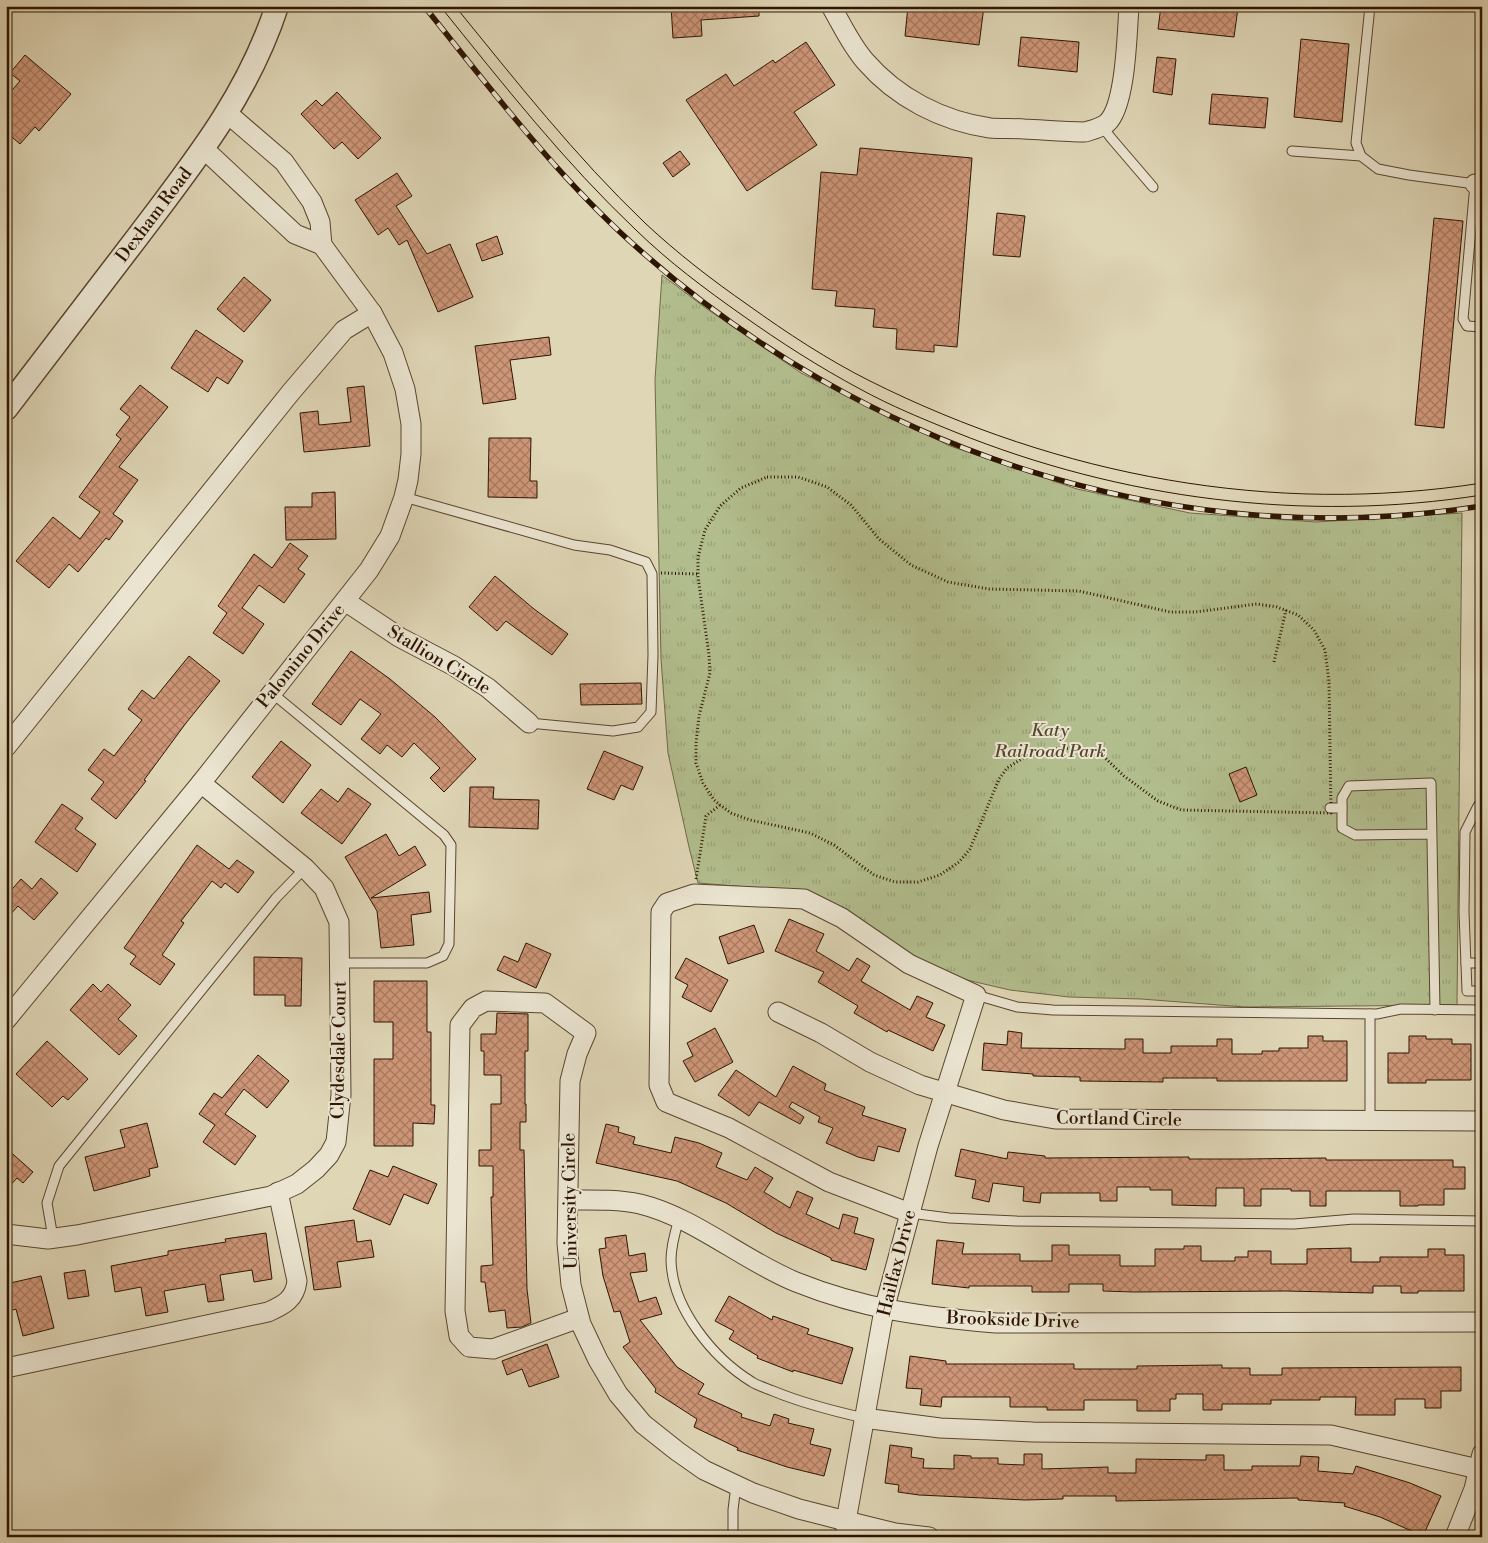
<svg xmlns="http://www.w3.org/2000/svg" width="1488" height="1543" viewBox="0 0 1488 1543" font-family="'Libre Bodoni',serif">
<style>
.park{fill:url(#park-tufts);stroke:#706947}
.building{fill:url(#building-cross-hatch);stroke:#2e1501}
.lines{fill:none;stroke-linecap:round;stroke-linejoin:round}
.service-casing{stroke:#5a452e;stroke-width:11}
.minor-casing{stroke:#5a452e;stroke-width:21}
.tertiary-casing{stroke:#5a452e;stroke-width:25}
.path{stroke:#2e1501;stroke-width:3;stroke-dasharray:1 2.5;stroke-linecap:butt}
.service{stroke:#eae4d0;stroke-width:9}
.minor{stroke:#eae4d0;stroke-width:19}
.tertiary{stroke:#eae4d0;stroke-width:22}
.tram{stroke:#2e1501;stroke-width:1}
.rail-casing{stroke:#2e1501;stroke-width:5.5}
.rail{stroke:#eae4d0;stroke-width:4;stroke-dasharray:11;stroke-linecap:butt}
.labels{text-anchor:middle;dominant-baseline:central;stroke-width:4;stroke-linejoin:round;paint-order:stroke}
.street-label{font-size:18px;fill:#2e1501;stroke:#eae4d0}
.park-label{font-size:18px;font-style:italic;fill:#56472b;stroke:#eae4d0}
</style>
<defs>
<pattern id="park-tufts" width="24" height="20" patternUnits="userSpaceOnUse" patternTransform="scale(1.25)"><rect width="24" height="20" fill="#b2bd8d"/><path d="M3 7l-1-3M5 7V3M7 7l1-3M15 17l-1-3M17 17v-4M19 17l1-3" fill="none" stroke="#99a278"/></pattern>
<pattern id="building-cross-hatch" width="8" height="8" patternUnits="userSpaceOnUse" patternTransform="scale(1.25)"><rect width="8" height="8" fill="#ce9678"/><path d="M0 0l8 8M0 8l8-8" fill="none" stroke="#a87960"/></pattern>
</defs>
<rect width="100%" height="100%" fill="#dfd6b6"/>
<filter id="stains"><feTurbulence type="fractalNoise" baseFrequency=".004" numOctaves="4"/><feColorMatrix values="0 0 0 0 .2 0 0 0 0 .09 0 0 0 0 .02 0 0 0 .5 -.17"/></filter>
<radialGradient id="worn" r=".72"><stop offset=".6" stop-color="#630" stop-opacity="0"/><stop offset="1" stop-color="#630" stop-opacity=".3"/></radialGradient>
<!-- park -->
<polygon class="park" points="662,275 707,309 801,373 950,446 1077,489 1190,513 1316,522 1462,513 1457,1005 1245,1007 1141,999 1069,997 1010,990 954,977 909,959 797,891 698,883 689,847 668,753 661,659 655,380"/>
<!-- building -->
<g class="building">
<polygon points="671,6 759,6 759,16 701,20 702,36 673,38"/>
<polygon points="908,6 984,6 979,45 905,36"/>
<polygon points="1161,6 1238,8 1234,37 1158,29"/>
<polygon points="1021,37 1079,42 1077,72 1018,66"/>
<polygon points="1301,39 1349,44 1342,122 1294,117"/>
<polygon points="806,42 835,85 794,112 817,145 747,191 686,100 726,74 734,86 773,60 775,63"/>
<polygon points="25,55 71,94 39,131 35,127 20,144 6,132 6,97 20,81 10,73"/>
<polygon points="1157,57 1176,59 1172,95 1153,92"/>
<polygon points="337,92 381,138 358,159 342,142 334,149 301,114 316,100 322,106"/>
<polygon points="1212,94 1268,98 1265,128 1209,124"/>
<polygon points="860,148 972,158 957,347 934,345 934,352 896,349 897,329 873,327 875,309 835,306 837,291 812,289 821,172 857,175"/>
<polygon points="680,151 690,164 673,177 663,163"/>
<polygon points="397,173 412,196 396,206 427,254 450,244 473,297 438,312 407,240 399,245 388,228 378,235 355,200"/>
<polygon points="997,213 1025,216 1020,257 993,255"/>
<polygon points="1434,218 1463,221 1444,428 1415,425"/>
<polygon points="497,236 503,254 482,261 476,244"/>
<polygon points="244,277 271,300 244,332 217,309"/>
<polygon points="196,330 243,361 228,384 217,377 208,392 171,368"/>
<polygon points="549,337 551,355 510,360 516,399 483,404 475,346"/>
<polygon points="140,385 168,407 119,467 138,480 113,514 123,521 109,540 106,538 78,572 69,564 49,588 16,561 53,517 80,539 100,512 79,497 121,439 116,435 130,417 120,409"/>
<polygon points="364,386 370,446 304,452 300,413 318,411 319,425 351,422 347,388"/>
<polygon points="489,438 531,438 530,481 537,481 537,498 488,497"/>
<polygon points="335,492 336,539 286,540 285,507 312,507 312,493"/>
<polygon points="290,543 308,556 298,569 305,574 284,603 259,585 242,608 264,624 243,654 213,633 227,613 218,606 254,554 272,568"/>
<polygon points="495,576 534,609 568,634 552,655 506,621 497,631 469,607"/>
<polygon points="351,651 390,679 435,717 476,759 444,792 430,778 440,768 414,743 402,757 387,745 380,754 361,739 381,714 360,699 341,725 312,704"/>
<polygon points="189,656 220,681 186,723 144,780 146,781 116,819 91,799 104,782 88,770 104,749 114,756 142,720 128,709 142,690 154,699"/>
<polygon points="641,683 642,704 581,705 580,684"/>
<polygon points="281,741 311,765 283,803 252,777"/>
<polygon points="604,751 643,767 633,790 621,785 614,800 587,789"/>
<polygon points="1246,767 1257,795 1240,802 1229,774"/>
<polygon points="470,787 494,787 493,799 539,800 538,829 469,827"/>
<polygon points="348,788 371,804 342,844 301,813 321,789 338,802"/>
<polygon points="62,804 83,818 75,829 96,844 77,872 35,842"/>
<polygon points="386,834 399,856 415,846 426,865 371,898 429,892 431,912 411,915 414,945 381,948 377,911 345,857"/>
<polygon points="197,845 229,869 237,860 254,872 238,893 225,883 221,888 212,881 181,921 184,923 162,955 175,964 160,985 130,964 136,956 124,948"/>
<polygon points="41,878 58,893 34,920 18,906 6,919 6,896 21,879 32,889"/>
<polygon points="789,919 824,934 816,951 849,971 857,958 870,966 861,981 910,1010 917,996 933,1003 926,1017 945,1025 933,1051 888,1030 887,1032 854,1013 858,1006 818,982 824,972 775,951"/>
<polygon points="754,925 764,952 728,964 719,937"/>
<polygon points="526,943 551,954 536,988 497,970 504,956 518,962"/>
<polygon points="254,957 302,958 301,1006 285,1006 285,995 254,995"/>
<polygon points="686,958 728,980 711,1012 682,997 688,985 675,978"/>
<polygon points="374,981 427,981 427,1032 431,1032 431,1105 435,1105 434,1124 413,1123 413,1146 374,1146 374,1059 393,1059 393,1022 374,1022"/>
<polygon points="93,984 101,992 108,984 131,1005 118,1019 137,1036 119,1055 70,1010"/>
<polygon points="497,1013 528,1014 528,1051 525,1051 525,1104 526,1104 526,1122 520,1122 520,1150 524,1150 527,1289 531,1323 522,1327 507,1328 505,1310 489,1312 485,1282 481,1282 481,1266 493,1265 491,1197 493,1197 493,1166 479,1166 479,1150 491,1150 491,1104 501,1104 501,1075 484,1075 484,1051 481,1051 481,1034 496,1034"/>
<polygon points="715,1028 733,1062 695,1082 683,1061 693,1056 687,1043"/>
<polygon points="1008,1031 1022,1033 1021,1048 1125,1049 1125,1039 1143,1039 1143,1053 1171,1053 1171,1046 1217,1046 1217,1039 1232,1039 1232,1054 1262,1054 1262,1051 1279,1051 1279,1048 1308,1048 1308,1036 1323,1036 1323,1041 1347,1041 1347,1081 1217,1081 1217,1078 1163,1078 1163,1082 1080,1081 1080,1077 1033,1076 1033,1074 982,1070 984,1043 1007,1045"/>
<polygon points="1409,1036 1426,1036 1426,1039 1452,1039 1452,1044 1471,1044 1471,1080 1426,1080 1426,1083 1388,1083 1388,1053 1409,1053"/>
<polygon points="47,1041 88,1079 68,1100 63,1096 52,1107 16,1074"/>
<polygon points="258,1055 289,1081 267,1108 244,1089 225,1114 256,1136 235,1165 203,1142 215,1125 199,1114 214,1093 222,1098"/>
<polygon points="793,1066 826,1084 824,1090 865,1107 862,1115 906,1129 899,1152 878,1146 874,1161 858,1157 826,1143 833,1128 818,1122 820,1117 792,1102 789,1107 804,1117 800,1124 759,1102 749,1116 718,1095 736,1070 776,1097"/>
<polygon points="147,1123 158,1167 149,1169 150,1176 94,1191 85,1157 125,1147 120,1130"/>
<polygon points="606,1124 619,1127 618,1132 635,1137 633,1144 671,1153 675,1137 699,1143 722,1153 716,1167 747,1180 755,1167 773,1178 764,1192 790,1208 797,1191 813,1198 806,1214 839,1229 843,1214 858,1218 854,1233 874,1239 866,1270 831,1260 831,1258 776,1233 726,1203 677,1181 596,1163"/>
<polygon points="6,1148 33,1172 23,1183 17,1178 6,1190"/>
<polygon points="961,1149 1007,1159 1008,1152 1045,1156 1045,1158 1189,1157 1189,1159 1244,1159 1326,1158 1326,1160 1453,1160 1453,1167 1465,1167 1465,1189 1444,1189 1444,1205 1418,1205 1418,1206 1400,1206 1400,1191 1326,1191 1326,1206 1310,1206 1310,1191 1291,1191 1291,1189 1261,1189 1261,1206 1244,1206 1244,1188 1216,1188 1216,1206 1172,1205 1172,1190 1150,1190 1150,1187 1117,1187 1117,1201 1100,1201 1100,1193 1041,1193 1040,1203 1023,1201 1024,1187 993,1183 989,1202 972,1198 976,1180 955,1176"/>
<polygon points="393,1166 437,1184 428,1204 404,1194 390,1225 353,1209 370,1170 388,1177"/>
<polygon points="354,1220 357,1242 371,1240 374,1257 337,1262 341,1287 314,1290 305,1227"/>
<polygon points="266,1233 272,1279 254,1282 252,1270 220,1275 224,1300 208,1302 205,1284 164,1291 168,1312 146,1316 141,1287 115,1292 111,1266 168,1255 168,1251 226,1242 225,1239"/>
<polygon points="626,1235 629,1256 645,1253 647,1271 630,1273 639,1302 656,1297 662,1314 640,1320 677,1367 704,1384 698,1394 742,1414 741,1417 770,1426 774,1414 789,1419 788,1423 814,1429 810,1444 831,1449 824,1476 787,1467 737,1450 738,1448 694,1427 697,1419 655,1392 656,1389 623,1347 630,1342 620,1311 614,1312 603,1276 599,1249 606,1248 605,1238"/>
<polygon points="937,1240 964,1243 962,1254 1020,1254 1020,1261 1052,1261 1052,1245 1069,1245 1069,1255 1120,1255 1120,1266 1155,1266 1155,1249 1184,1249 1184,1246 1201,1246 1201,1261 1235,1261 1235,1257 1248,1257 1248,1251 1271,1251 1271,1264 1307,1264 1307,1249 1351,1248 1351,1262 1380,1262 1380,1257 1428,1257 1428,1249 1445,1249 1445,1255 1464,1255 1464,1291 1418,1291 1418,1293 1401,1293 1401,1286 1373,1286 1373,1293 1286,1291 1134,1292 1103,1291 1103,1284 1069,1284 1069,1292 1032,1292 1032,1286 969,1286 969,1288 932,1284"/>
<polygon points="85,1270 89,1296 68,1299 64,1273"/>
<polygon points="41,1276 54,1328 23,1336 16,1309 6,1312 6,1284"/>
<polygon points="729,1296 772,1320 773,1316 809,1329 807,1334 853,1348 842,1384 793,1370 793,1372 757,1358 758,1356 729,1339 734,1331 715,1321"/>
<polygon points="547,1344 559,1377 529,1387 522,1369 507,1375 502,1361"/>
<polygon points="910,1356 946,1361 946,1364 1074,1364 1074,1369 1137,1369 1137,1366 1222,1365 1222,1368 1250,1368 1250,1375 1282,1375 1282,1368 1461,1367 1461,1391 1441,1391 1441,1408 1425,1408 1425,1399 1395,1399 1395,1415 1355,1415 1356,1397 1320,1397 1320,1400 1271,1400 1271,1404 1222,1404 1222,1410 1203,1410 1203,1394 1176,1394 1176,1399 1170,1399 1170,1411 1137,1411 1137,1400 1084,1400 1084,1410 1047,1410 1047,1407 1010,1407 1010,1397 942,1397 941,1407 920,1405 922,1389 906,1388"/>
<polygon points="890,1445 912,1448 911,1457 924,1459 923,1468 954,1469 954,1455 971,1456 971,1458 998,1458 998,1464 1024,1465 1024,1454 1042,1454 1042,1469 1108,1467 1108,1473 1136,1473 1136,1459 1206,1460 1206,1455 1224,1455 1224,1470 1252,1470 1252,1466 1300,1466 1301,1456 1319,1457 1318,1471 1353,1474 1356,1466 1410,1483 1441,1496 1423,1536 1380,1517 1344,1506 1345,1503 1298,1500 1298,1498 1116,1501 1116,1496 1063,1496 1063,1499 1025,1500 919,1495 898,1492 899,1485 885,1483"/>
</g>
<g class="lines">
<!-- service casing -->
<g class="service-casing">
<g id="service">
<polyline points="1102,126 1111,138 1153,187"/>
<polyline points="1292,151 1361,156 1378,169 1409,175 1475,184 1463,319 1467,326 1482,327"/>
<polyline points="1361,156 1356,143 1370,6"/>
<polyline points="404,497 574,545 610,550 646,562 652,574 653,655 651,712 638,727 613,731 529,723"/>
<polyline points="272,693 444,835 451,845 449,944 443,956 427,963 341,963"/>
<polyline points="1482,806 1478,806 1465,832 1464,912 1467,991 1482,991"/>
<polyline points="1330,808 1342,808"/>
<polyline points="1432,834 1355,835 1342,828 1342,798 1349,786 1431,783 1435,1010"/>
<polyline points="1466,963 1482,963"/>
<polyline points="976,995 1017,1007 1053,1010 1377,1014 1401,1009 1482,1010"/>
<polyline points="1370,1014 1370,1120"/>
<polyline points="910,1213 949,1218 1016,1221 1294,1224 1354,1219 1482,1221"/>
<path d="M679,1219C675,1232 671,1246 671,1260C672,1308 713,1358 752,1382C758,1386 766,1388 773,1391C802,1403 833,1411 864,1418"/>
<polyline points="53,1238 47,1203 59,1166 276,898 305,868"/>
<polyline points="733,1537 733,1510 736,1485"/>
</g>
</g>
<!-- minor casing -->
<g class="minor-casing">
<g id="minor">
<path d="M831,6C842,25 851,45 865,61C897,98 942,121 990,128C1001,129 1013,128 1024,129C1045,130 1065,132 1085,132C1092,130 1101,128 1107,123C1126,106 1127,33 1129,6"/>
<polyline points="227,113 284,162 312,202 320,222 322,245"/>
<polyline points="1475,184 1482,185"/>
<polyline points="345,601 399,637 454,666 488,688 529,723"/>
<polyline points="6,747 291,392 344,330 372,313"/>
<polyline points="778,1012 821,1033 870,1062 920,1085 1004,1110 1055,1119 1482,1121"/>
<polyline points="6,1020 201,783 369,570 390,536 404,497 408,480 411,454 411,424 405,389 393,353 372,313 322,245 295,234 204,149"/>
<path d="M569,1200C593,1200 616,1199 640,1204C694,1217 744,1261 796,1282C863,1309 924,1317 996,1323L1482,1322"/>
<polyline points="6,1234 48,1239 77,1235 271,1196 297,1184 316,1169 329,1155 336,1142 341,1095 339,922 324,888 305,868 201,783"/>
<polyline points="579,1318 493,1349 469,1347 459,1336 455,1311 460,1025 473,1008 486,1001 545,1003 586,1033 577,1054 570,1081 567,1243 571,1285 581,1324 598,1360 618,1394 643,1424 677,1451 704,1470 753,1493 799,1509 846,1521 895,1533 929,1537"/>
<path d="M6,1368L268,1312C284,1305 295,1299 297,1281L278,1192"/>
<polyline points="864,1418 940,1428 1033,1432 1331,1435 1478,1469"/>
<polyline points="846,1537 846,1521 884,1310 928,1146 976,995 909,964 842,918 804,899 694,894 667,903 661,912 659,1085 666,1102 729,1128 829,1182 910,1213"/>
<polyline points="1455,1537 1474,1489 1482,1454"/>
</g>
</g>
<!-- tertiary casing -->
<g class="tertiary-casing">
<path id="tertiary" d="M6,409C51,351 95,293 139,235C195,161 248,95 277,6"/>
</g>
<!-- path -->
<g class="path">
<polygon points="767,477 798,477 827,487 851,505 879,539 911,565 948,582 989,589 1079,591 1170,612 1195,612 1257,604 1277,607 1298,615 1314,630 1325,650 1329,682 1331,813 1181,810 1158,801 1124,776 1101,754 1084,748 1055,749 1023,758 1007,768 999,779 970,849 959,862 940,875 918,882 895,882 874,875 834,845 810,833 750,820 731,813 720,805 714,800 703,783 696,763 696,743 699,716 710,673 709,655 698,577 698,557 705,530 720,506 741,488"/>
<polyline points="661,573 698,574"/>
<polyline points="1274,662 1286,610"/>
<polyline points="696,879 706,816 720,805"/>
</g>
<!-- service -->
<use href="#service" class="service"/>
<!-- minor -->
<use href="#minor" class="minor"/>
<!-- tertiary -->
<use href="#tertiary" class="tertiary"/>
<!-- tram -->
<g class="tram">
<path d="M440,6C503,84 564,162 637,231C669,262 705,289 742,315C780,342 819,367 860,389C891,406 923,419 955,432C1121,499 1305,523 1482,495"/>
<path d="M455,6C516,81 575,156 645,223C677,253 712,280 748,305C787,333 828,360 870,381C1060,476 1272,516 1482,483"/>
</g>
<!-- rail casing -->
<g class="rail-casing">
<path id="rail" d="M424,6C490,88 554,173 633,244C862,450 1175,555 1482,506"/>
</g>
<!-- rail -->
<use href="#rail" class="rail"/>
</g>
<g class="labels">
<!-- street labels -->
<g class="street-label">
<text transform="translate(154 215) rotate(-53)">Dexham Road</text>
<text transform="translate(301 656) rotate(-51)">Palomino Drive</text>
<text transform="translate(439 660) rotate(31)">Stallion Circle</text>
<text transform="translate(339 1050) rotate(-89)">Clydesdale Court</text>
<text transform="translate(1119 1119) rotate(1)">Cortland Circle</text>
<text transform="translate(570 1201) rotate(-91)">University Circle</text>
<text transform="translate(897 1263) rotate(-76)">Hailfax Drive</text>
<text transform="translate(1013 1320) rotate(2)">Brookside Drive</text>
</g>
<!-- park labels -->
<g class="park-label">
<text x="1050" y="730">Katy<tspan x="1050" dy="21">Railroad Park</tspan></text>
</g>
</g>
<!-- margin -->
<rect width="1488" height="1543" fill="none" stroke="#dfd6b6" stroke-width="25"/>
<rect x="8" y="8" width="1473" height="1528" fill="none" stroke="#2e1501" stroke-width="2.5"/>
<rect x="12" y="12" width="1463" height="1518" fill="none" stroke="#2e1501"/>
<rect width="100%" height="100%" filter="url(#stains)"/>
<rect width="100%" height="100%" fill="url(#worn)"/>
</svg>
